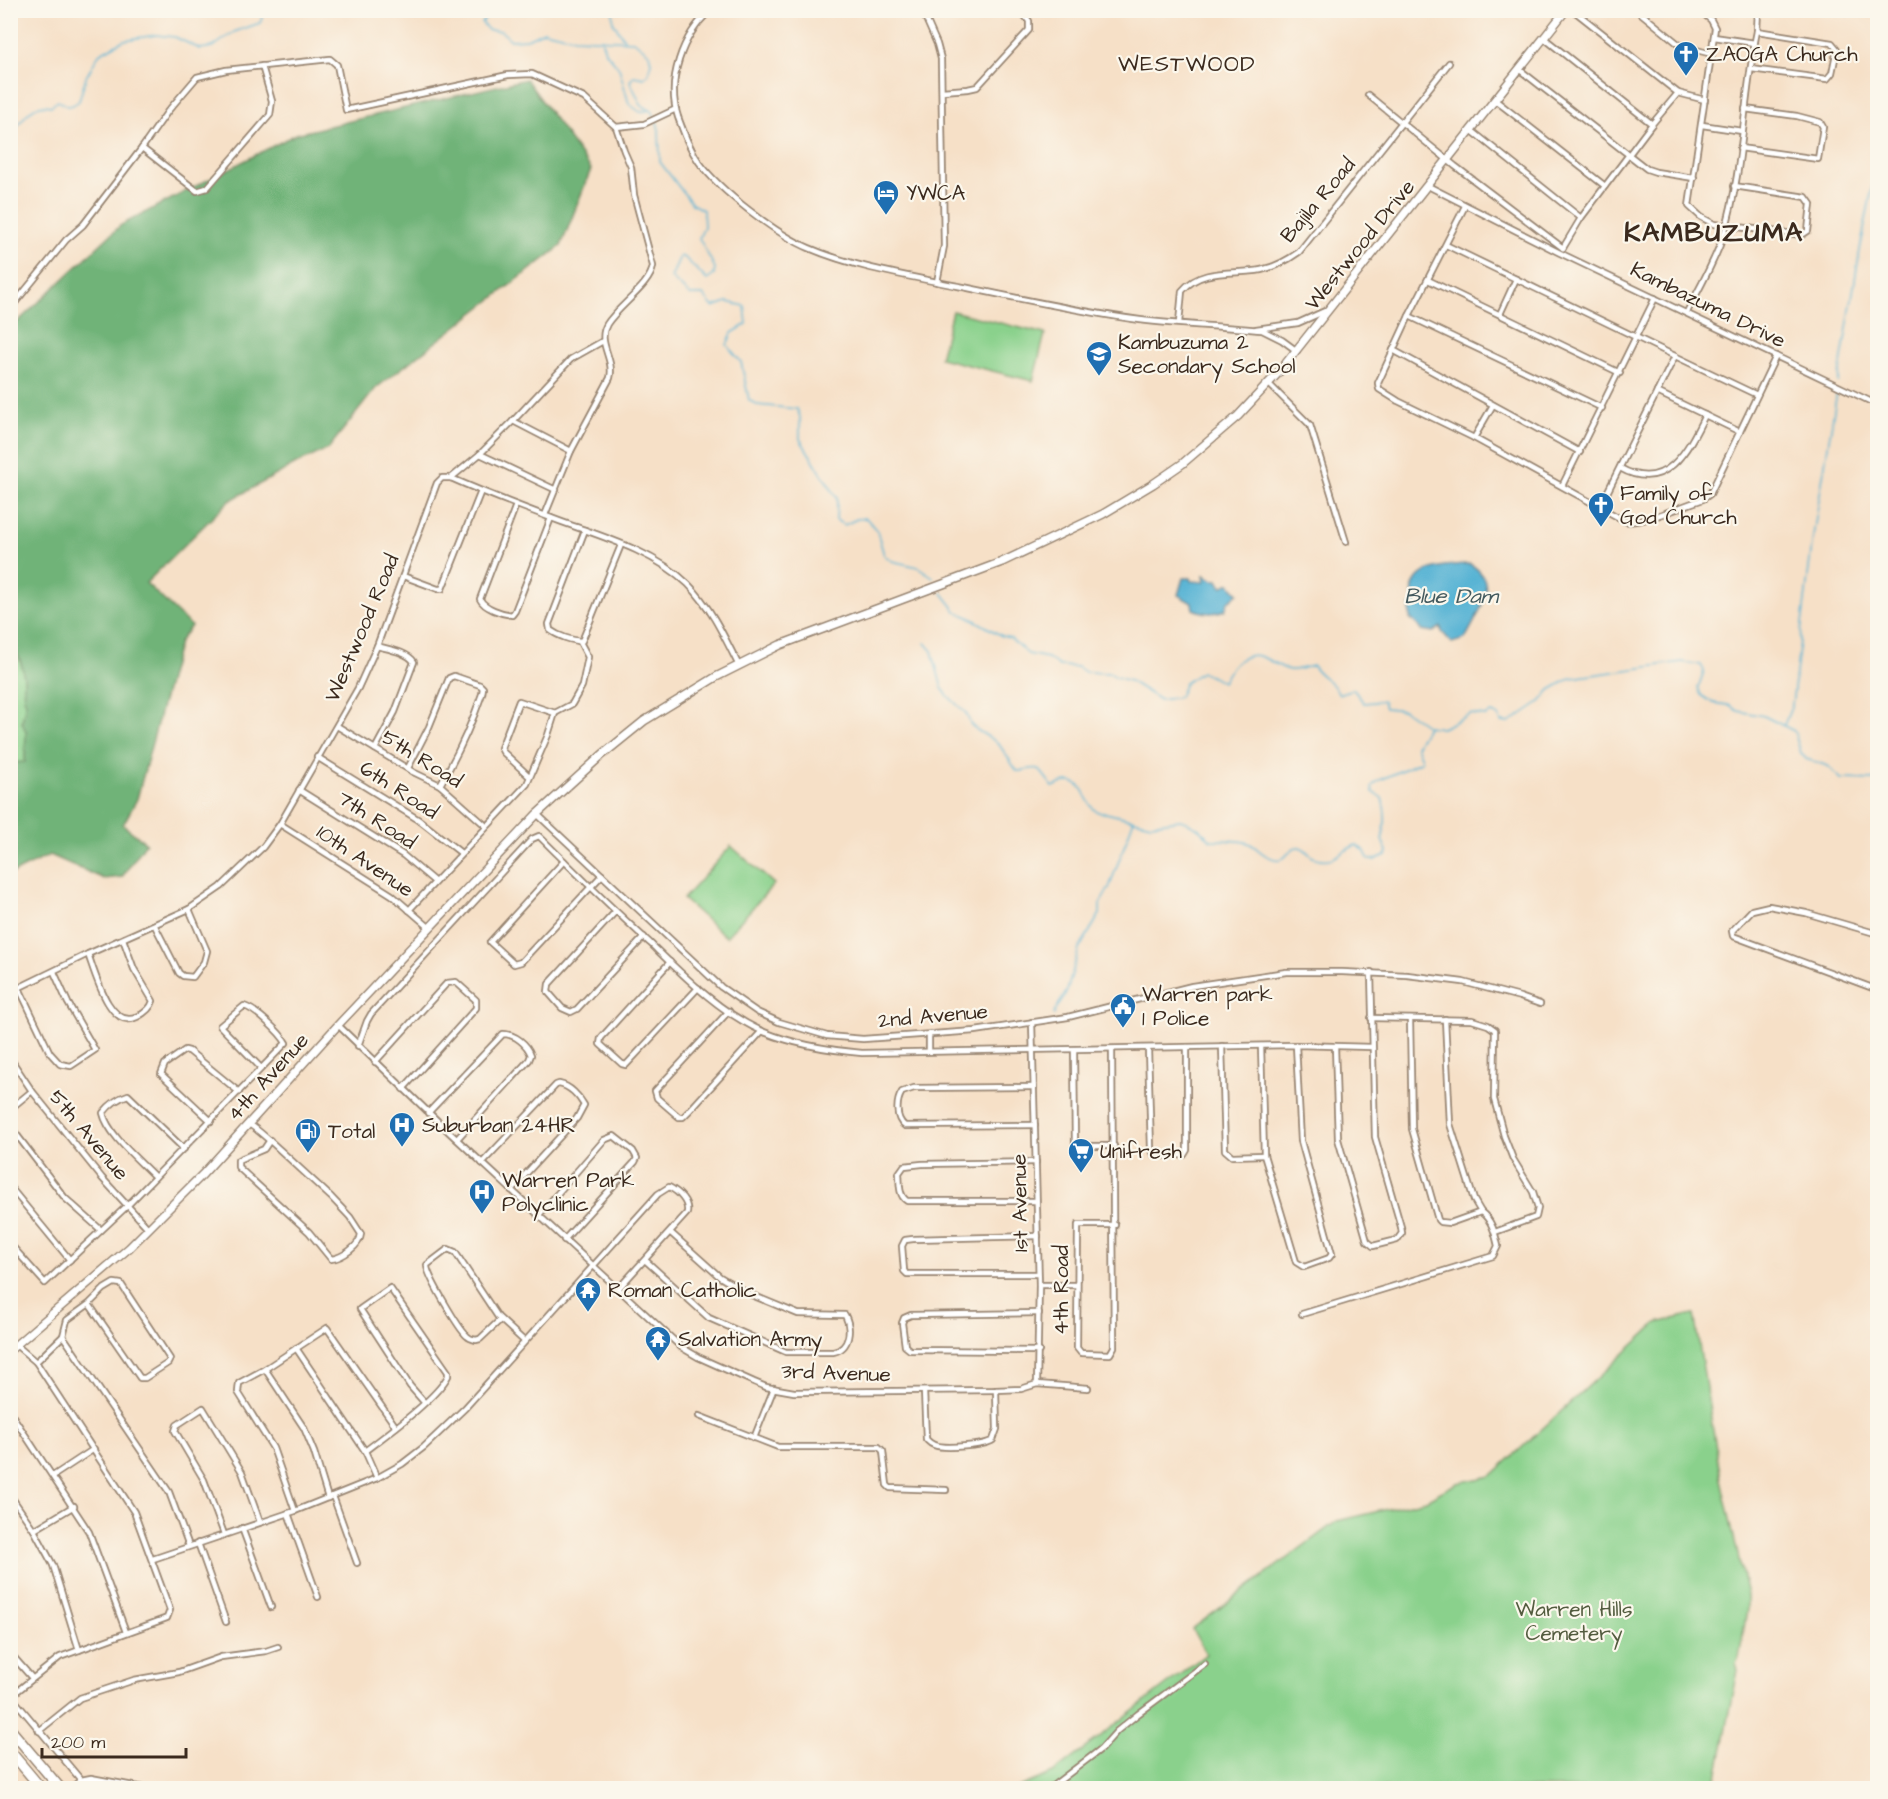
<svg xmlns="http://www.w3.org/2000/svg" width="1888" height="1799" viewBox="0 0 1888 1799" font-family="'Architects Daughter',sans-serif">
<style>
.green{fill:#8ad18c;stroke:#627e55;stroke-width:1.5}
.forest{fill:#6fb378;stroke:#556e4b;stroke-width:1.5}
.water{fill:#56b3d4;stroke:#486e79;stroke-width:1.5}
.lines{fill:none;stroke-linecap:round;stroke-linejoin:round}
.stream{stroke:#56b3d4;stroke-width:1.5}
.street-casing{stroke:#988572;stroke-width:8}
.secondary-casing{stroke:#988572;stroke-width:10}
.highway-casing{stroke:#988572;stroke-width:12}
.street{stroke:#fff;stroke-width:4.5}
.secondary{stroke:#fff;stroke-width:7}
.highway{stroke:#fff;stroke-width:9}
.labels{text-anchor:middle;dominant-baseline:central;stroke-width:4.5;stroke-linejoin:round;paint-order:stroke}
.poi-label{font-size:21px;fill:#3b2a1e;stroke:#fbf7ec;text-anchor:start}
.street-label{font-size:21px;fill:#3b2a1e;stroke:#fbf7ec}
.park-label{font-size:21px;fill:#535c3f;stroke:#fbf7ec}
.neighbourhood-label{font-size:22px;letter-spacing:1.5px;fill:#3b2a1e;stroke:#fbf7ec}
.water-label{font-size:22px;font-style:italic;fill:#445a5e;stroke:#fbf7ec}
.district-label{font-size:27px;font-weight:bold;letter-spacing:1.5px;fill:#3b2a1e;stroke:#fbf7ec}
</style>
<rect width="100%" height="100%" fill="#fbf7ec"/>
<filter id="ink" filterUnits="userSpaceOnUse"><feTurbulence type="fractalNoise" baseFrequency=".0167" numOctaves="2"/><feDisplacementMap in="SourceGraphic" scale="12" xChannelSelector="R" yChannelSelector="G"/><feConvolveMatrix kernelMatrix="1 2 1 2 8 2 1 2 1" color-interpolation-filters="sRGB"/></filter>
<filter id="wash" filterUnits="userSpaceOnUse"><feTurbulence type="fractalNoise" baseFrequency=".008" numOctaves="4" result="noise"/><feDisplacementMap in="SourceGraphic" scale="24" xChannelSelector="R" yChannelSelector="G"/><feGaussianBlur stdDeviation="1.35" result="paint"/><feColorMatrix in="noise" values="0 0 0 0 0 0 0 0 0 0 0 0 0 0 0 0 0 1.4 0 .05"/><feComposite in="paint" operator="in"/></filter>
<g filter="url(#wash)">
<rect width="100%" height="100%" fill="#f6e0c7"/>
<!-- green -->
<g class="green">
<polygon points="952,311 1045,334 1033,381 940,358"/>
<path d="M10,642C18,651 23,666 24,678C25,686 21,695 26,702L22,722L26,732L25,763H11Z"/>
<polygon points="731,846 774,884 726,937 683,899"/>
<polygon points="1694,1314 1721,1479 1747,1595 1747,1610 1739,1658 1736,1663 1738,1670 1715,1788 1017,1788 1053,1773 1206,1654 1192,1629 1337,1521 1426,1500 1457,1483 1491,1476 1657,1323"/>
</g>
<!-- forest -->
<path class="forest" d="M526,79L591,169L561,246L376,388L328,449L296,464L229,501L146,583L191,626L179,642L137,799L123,825L146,843L122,877L104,879L50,855L11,874V763L25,762L26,732L22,722L26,702C21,695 25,686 24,678C23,666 18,651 10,642L11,328L121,225L296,134Z"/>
<!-- water -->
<g class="water">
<path d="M1470,564C1502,582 1477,615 1465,639L1452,643L1442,632L1441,627L1433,632L1422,630L1410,618V607L1414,602C1404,566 1446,565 1470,564Z"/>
<path d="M1204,575L1213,580H1218L1222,587L1229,583L1238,593L1228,602L1225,610C1213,614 1205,614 1193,609L1192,603L1178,595L1183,578H1190L1191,581L1205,582Z"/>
</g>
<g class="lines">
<!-- stream -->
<g class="stream">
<polyline points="496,10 497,14 487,16 482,23 488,30 501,31 511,40 527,39 544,31 575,38 634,41 649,53 651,62 648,75 644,78 634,76 630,81 641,105 650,110 656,118 659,130 660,162 692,204 703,210 704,227 699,238 715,268 714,275 707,280 685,258 680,256 671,278 690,295 703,295 713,307 727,302 745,306 747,324 732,333 727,345 741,362 749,400 757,405 797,409 800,417 800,439 837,498 836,520 844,525 857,519 866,518 877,531 884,555 892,561 918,567 933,577"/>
<polyline points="613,10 613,22 624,39"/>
<polyline points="601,39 605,51 619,68 629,104 640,112 650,110"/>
<path d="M10,136C21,122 31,101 51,106L58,101L68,106L73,105L79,101L86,77L99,54L124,40L156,35L175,37L200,49L213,47L234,32L260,23L265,10"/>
<polyline points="1838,382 1860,250 1878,158"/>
<path d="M942,593L957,612L971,618L1002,636L1010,638L1028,654L1048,658L1059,666L1078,667L1085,672L1110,673L1116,677L1130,681L1160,700L1179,697L1185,683L1201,672L1223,682C1229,669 1242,651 1259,656C1269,659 1279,667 1289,670C1296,671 1306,667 1313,666C1322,680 1331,678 1339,694L1353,689L1364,703L1383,701L1385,708L1404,710L1427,726L1442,728L1470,714L1485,716L1492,713L1499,716L1501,722L1509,723L1540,702L1550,690L1571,678L1682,662L1701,665L1704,671L1698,688L1701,695L1713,703L1728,705L1738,711L1764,716L1794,731L1801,753L1806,759L1828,766L1841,779L1878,780"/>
<path d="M925,643L932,651L942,688L948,696L966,713L971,725L977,730L998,743L1017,771C1025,772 1031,767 1039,769L1053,787C1057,786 1062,782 1067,782C1090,780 1083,815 1106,813L1151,824L1180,820L1187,822L1198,828L1211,840C1219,840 1241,840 1248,843C1258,847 1261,856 1275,859C1288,862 1288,847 1298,847C1306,847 1307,854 1313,857C1334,865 1340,851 1356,845L1364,850L1369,860H1374L1386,855L1387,851L1382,840C1386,827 1386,811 1382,798L1373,792L1372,786L1378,781L1422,761L1416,746L1427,727"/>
<polyline points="1784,725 1792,705 1813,536 1837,392"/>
<polyline points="1054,1015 1055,1011 1067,991 1079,949 1100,914 1100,904 1109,888 1134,819"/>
</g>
</g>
</g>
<g filter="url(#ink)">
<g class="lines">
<!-- street casing -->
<g class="street-casing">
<g id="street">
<path d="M711,10C682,35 666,81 678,117C684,133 689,148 699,162C720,191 776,234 809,248C856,268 908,276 958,286C1018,298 1079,312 1140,320C1181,325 1222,326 1262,330L1282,340L1297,351"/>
<polyline points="922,10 937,44 941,59 944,246 937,282"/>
<polyline points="1573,10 1678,93"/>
<polyline points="1637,10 1681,46 1712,54"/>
<polyline points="1699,10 1711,20 1715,28 1689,206 1701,217 1714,224 1802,235 1808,231 1811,204 1806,197 1734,186"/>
<polyline points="1714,37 1755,43"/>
<polyline points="1544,38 1652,124"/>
<polyline points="1751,69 1827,79 1832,73 1837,49 1832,43 1757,31"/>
<polyline points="1520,70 1647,169 1656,172 1694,178"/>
<polyline points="942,91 968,89 977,87 1029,30 1029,21 1020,10"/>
<polyline points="1368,95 1455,166 1563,248"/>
<polyline points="1495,100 1605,186"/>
<polyline points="1702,125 1742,131"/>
<polyline points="616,127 644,124 676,109"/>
<polyline points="1471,130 1581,218 1563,248"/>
<polyline points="142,148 197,191 207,188 270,115 272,101 262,66"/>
<polyline points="1740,148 1818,159 1823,127 1820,122 1797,116 1745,109"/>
<polyline points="1428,186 1560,253 1878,405"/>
<path d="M1465,206L1409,316L1378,383L1379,389L1398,401L1474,438L1625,521C1641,525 1685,505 1703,499L1710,494L1776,356"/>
<polyline points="1581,218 1652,124 1678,93 1705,100"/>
<polyline points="1446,245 1675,356 1600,507"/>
<polyline points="1428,280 1620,373"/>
<path d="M10,309L66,240L83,225L142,148L168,111L197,77L226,70L330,59L337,65L346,110L508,75L532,74L584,98L616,127L624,151L631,167L634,195L653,266C651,285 618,306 607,324C596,342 615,359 610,378L571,451L545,515"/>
<path d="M1687,312C1700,287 1715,261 1724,234C1744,168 1743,97 1757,31L1758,10"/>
<polyline points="1500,314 1516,279"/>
<polyline points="1409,316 1602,408"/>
<path d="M1179,323L1182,291C1201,267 1235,275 1261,270C1275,267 1288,260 1299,252L1449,63"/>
<polyline points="1256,329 1298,323 1325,311"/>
<polyline points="1393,350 1580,452"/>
<polyline points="1675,356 1757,395"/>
<polyline points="1269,384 1310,425 1346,542"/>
<polyline points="1657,392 1740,432"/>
<polyline points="513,421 571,451"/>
<polyline points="1474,438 1493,405"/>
<polyline points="480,454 556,490"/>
<path d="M1620,468C1666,494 1688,450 1705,415"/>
<polyline points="451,478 480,454 513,421 571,359 603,341"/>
<polyline points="1562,486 1655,298"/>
<path d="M516,505L480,599C484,608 502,614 512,615L515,611L551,518"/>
<path d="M585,530L549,624L550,630C558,636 572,641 582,641L621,545"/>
<polyline points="403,576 438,589 442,589 481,491"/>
<polyline points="555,713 572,704 582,686 588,657 580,642"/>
<polyline points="337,726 413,772 440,785 486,826"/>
<path d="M375,749L395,712L414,662C408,652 388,649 377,646"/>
<polyline points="317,757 419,820 461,853"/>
<path d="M408,768L429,727L449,678L454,676L480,685L483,688L482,694C471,726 457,756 440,785"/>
<polyline points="299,790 403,855 435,882"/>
<polyline points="537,814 721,987 757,1012 779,1022 827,1036 863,1039 975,1031 1068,1017 1192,986 1286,972 1342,972 1407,975 1463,982 1520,997 1540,1004"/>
<polyline points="280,824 392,895 430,928"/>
<polyline points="564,861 490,942 514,964 521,962 602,875"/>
<polyline points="409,910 527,784 548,735 555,713 519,701 501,748 503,752 530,777"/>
<polyline points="615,912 549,984 548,992 562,1008 571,1012 577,1009 644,937"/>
<polyline points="155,926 179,973 183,976 193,977 204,962 207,951 189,909"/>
<polyline points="1878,934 1806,913 1769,906 1752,910 1732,931 1733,936 1878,990"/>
<path d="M88,954C95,973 110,1031 137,1017C145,1013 151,1008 153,1001L134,969L123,939"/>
<polyline points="670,962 601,1038 600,1044 622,1064 626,1065 698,988"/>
<polyline points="19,988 50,1053 60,1064 71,1066 95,1050 68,1003 54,972"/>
<path d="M10,992L88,954L189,909L221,887L263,847L280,824L358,688L377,646L437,483L442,478H451C487,494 524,508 562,522C604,537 655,552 688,584C711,607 725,638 739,666"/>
<polyline points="729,1011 655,1091 657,1098 679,1117 683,1117 689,1111 762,1031"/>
<polyline points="1371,1018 1472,1020 1488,1025 1495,1030 1494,1099 1504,1136 1513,1159 1533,1192 1538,1208 1536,1217 1495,1232"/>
<polyline points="1410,1019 1412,1129 1438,1220 1440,1222 1450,1223 1481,1212 1474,1200 1450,1124 1445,1019"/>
<polyline points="1032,1022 1039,1285 1037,1384"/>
<polyline points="338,1025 450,1133 681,1347 698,1357 754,1382 766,1387 794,1392 996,1390 1021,1389 1037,1384 1088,1388"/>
<polyline points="929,1035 929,1051"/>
<path d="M358,1046L367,1021L371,1014L532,839L539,836C575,872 612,908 650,943C684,976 720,1013 764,1032C796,1045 828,1050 862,1053L1296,1045L1372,1047"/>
<polyline points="1222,1046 1225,1150 1232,1156 1264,1155"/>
<polyline points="1261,1046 1264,1155 1296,1262 1304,1267 1329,1258 1332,1254 1301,1141 1296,1045"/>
<polyline points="1335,1046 1338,1139 1367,1241 1373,1246 1397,1240 1402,1233 1401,1227 1375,1137 1371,972"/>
<polyline points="1112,1049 1114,1347 1110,1354 1081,1353 1077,1348 1078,1225 1115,1225"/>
<polyline points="1148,1049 1151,1149 1154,1155 1157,1156 1184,1155 1187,1150 1187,1047"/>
<polyline points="1074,1050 1075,1146 1114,1146"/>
<polyline points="10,1058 32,1091 102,1178 148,1228"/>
<polyline points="375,1062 447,983 456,982 476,1000 476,1008 403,1089"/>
<path d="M1034,1087L914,1088L902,1092C896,1101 895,1119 905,1126L1035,1125"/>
<polyline points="10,1109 32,1091"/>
<path d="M428,1113L503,1034C515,1034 527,1044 531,1055L529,1060L457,1139"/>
<polyline points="211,1121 161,1074 165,1064 185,1050 189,1051 239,1092"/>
<path d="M249,1124C260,1131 270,1141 280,1150L331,1197L350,1217L361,1234C360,1246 342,1258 331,1259L309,1232L238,1167V1160L264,1149L270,1140"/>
<polyline points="10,1126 65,1198 101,1230"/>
<path d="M1036,1162L922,1164L904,1166L899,1173C900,1183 898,1195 907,1201H1036"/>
<path d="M482,1163L556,1085L559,1084C570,1086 579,1096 584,1105L577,1118L511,1190"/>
<path d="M155,1177C139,1160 108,1135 103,1113C110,1104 118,1098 128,1095L184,1149"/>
<polyline points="10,1187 70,1260"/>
<polyline points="538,1216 604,1140 614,1136 633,1151 637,1158 635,1162 564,1240"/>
<polyline points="1038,1236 913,1239 905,1240 902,1246 904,1271 907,1274 1038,1274"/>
<path d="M10,1244L45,1283L127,1206L286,1043C280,1032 255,1009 244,1006L220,1026L261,1068"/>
<path d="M645,1260L709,1318L786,1352H833C850,1349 852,1329 845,1315L798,1314L747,1293L720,1277L671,1233"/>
<polyline points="1039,1285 1077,1285"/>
<polyline points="10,1306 10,1308"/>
<polyline points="1039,1313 911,1315 904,1318 902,1323 905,1346 910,1350 1039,1351"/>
<path d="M1302,1314L1493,1256L1498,1246C1495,1233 1492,1220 1481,1212"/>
<path d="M500,1320L480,1339L476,1340C471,1339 470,1339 467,1336C459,1329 426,1274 427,1265L448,1249L455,1252L498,1317L524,1341"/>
<polyline points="63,1336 67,1320 89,1304 140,1378 145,1378 168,1363 170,1359 121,1284 114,1283 104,1289 89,1304"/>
<polyline points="16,1345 36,1362 134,1512 170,1610 167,1618 60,1657 11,1696 81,1780"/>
<polyline points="296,1348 365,1451 377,1478"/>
<polyline points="36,1362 63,1336 169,1492 189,1546"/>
<polyline points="265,1369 304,1428 314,1452 328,1498"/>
<path d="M924,1391L926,1439C929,1442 929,1443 934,1445C944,1449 985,1446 993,1440L997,1429L996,1390"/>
<polyline points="10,1412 89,1532 126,1632"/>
<polyline points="699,1416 778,1447 879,1447 883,1451 887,1485 890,1488 946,1490"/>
<polyline points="754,1438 774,1388"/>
<path d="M365,1451C387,1434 436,1399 448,1376V1372L390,1288L360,1309L410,1386L424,1402"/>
<polyline points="53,1476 94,1449"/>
<polyline points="10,1495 34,1530 53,1565 79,1650"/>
<polyline points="333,1496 357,1563"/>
<polyline points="295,1511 273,1448 238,1392 239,1383 265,1369 327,1328 396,1427"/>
<polyline points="288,1513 318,1597"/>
<polyline points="242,1528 271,1607"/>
<polyline points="34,1530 74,1506"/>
<polyline points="224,1534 204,1480 175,1431 177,1425 203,1408 242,1472 260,1522"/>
<polyline points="198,1543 226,1622"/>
<path d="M153,1559L295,1511L377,1478L402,1464L424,1447L465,1408L658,1194L669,1187C679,1192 689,1202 687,1213L618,1289"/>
<polyline points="10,1653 32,1678"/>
<polyline points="39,1731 80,1698 134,1680 179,1672 221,1657 266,1651 278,1647"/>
<polyline points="71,1788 81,1780 91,1778 144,1788"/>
<polyline points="1050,1788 1101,1749 1117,1731 1138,1714 1205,1664"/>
</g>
</g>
<!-- secondary casing -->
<g class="secondary-casing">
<g id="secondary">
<polyline points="10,1350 129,1248 203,1174 338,1025 537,814 602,755 644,721 716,677 780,645 1002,562 1103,514 1153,484 1182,464 1238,416 1279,372 1566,10"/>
<polyline points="10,1782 16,1788"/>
</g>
</g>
<!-- highway casing -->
<g class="highway-casing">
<g id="highway">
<polyline points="10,1729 60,1788"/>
<polyline points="10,1751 41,1788"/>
</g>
</g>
<!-- street -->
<use href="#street" class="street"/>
<!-- secondary -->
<use href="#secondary" class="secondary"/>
<!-- highway -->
<use href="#highway" class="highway"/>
</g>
</g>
<!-- icons -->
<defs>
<g id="church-pin" transform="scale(1.35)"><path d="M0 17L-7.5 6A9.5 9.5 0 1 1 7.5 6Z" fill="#1f6fb2" stroke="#fbf7ec"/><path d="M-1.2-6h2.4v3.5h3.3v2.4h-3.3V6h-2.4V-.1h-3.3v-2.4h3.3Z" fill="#fff"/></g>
<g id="hotel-pin" transform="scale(1.35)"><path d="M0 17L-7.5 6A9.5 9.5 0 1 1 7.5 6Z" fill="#1f6fb2" stroke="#fbf7ec"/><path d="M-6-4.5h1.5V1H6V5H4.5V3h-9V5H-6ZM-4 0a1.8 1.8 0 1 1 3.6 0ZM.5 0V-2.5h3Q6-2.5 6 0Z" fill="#fff"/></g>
<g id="school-pin" transform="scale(1.35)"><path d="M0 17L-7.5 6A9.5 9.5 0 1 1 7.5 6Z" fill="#1f6fb2" stroke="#fbf7ec"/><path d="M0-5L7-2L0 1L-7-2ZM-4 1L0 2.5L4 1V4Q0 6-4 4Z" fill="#fff"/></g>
<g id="civic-pin" transform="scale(1.35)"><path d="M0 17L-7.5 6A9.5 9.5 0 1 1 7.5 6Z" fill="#1f6fb2" stroke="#fbf7ec"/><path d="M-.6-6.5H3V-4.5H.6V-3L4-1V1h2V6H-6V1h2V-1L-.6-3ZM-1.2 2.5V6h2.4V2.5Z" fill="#fff"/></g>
<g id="hospital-pin" transform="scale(1.35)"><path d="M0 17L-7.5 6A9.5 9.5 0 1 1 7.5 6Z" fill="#1f6fb2" stroke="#fbf7ec"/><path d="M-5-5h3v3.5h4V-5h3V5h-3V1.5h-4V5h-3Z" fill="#fff"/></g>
<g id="fuel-pin" transform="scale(1.35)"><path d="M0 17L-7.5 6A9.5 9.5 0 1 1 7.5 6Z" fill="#1f6fb2" stroke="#fbf7ec"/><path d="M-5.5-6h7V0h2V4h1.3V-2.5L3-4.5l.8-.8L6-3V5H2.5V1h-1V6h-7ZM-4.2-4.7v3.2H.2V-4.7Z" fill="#fff"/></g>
<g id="supermarket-pin" transform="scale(1.35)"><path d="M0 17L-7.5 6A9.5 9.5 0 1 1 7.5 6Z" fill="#1f6fb2" stroke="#fbf7ec"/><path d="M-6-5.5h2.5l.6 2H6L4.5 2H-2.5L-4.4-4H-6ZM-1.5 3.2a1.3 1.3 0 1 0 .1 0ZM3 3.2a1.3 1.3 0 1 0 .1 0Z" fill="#fff"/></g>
<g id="temple-pin" transform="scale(1.35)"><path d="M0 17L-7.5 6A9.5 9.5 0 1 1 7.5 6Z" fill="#1f6fb2" stroke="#fbf7ec"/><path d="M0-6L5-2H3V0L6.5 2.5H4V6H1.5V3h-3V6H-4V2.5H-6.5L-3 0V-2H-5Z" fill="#fff"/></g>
</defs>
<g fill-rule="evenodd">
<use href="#church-pin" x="1686" y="54"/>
<use href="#hotel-pin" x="886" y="193"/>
<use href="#school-pin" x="1099" y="354"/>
<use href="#church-pin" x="1601" y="505"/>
<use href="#civic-pin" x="1123" y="1006"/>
<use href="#hospital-pin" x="402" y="1125"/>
<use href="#fuel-pin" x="308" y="1131"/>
<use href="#supermarket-pin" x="1081" y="1151"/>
<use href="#hospital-pin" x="482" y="1192"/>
<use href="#temple-pin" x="588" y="1290"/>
<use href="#temple-pin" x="658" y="1339"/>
</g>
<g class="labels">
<!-- poi labels -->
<g class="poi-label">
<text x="1706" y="54">ZAOGA Church</text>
<text x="906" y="193">YWCA</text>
<text x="1118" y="342">Kambuzuma 2<tspan x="1118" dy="24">Secondary School</tspan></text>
<text x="1620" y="493">Family of<tspan x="1620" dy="24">God Church</tspan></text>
<text x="1142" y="994">Warren park<tspan x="1142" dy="24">1 Police</tspan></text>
<text x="422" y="1125">Suburban 24HR</text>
<text x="328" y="1131">Total</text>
<text x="1100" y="1151">Unifresh</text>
<text x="502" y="1180">Warren Park<tspan x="502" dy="24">Polyclinic</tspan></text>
<text x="608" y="1290">Roman Catholic</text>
<text x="678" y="1339">Salvation Army</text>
</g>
<!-- street labels -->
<g class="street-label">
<text transform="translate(1318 200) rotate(-50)">Bajila Road</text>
<text transform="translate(1360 245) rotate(-51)">Westwood Drive</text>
<text transform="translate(1708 305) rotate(26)">Kambazuma Drive</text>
<text transform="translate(362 628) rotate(-67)">Westwood Road</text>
<text transform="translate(422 759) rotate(32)">5th Road</text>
<text transform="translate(399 790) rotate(33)">6th Road</text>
<text transform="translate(377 820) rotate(33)">7th Road</text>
<text transform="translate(365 861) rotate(34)">10th Avenue</text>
<text transform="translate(933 1016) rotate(-5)">2nd Avenue</text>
<text transform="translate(268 1077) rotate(-48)">4th Avenue</text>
<text transform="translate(89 1135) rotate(50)">5th Avenue</text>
<text transform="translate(1020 1203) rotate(-91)">1st Avenue</text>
<text transform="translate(1061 1290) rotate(-90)">4th Road</text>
<text transform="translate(836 1373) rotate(2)">3rd Avenue</text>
</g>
<!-- park labels -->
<g class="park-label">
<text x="1574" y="1609">Warren Hills<tspan x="1574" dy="24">Cemetery</tspan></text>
</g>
<!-- neighbourhood labels -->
<g class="neighbourhood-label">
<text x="1187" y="64">WESTWOOD</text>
</g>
<!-- water labels -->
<g class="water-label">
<text x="1451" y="596">Blue Dam</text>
</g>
<!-- district labels -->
<g class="district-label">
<text x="1714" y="233">KAMBUZUMA</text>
</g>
</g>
<!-- margin -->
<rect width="1888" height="1799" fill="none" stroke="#fbf7ec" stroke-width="36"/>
<!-- scale -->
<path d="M42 1748v9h144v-9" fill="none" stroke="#3b2a1e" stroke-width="3"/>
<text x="51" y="1748" font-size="18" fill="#3b2a1e" stroke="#fbf7ec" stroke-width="4.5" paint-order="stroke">200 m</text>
</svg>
